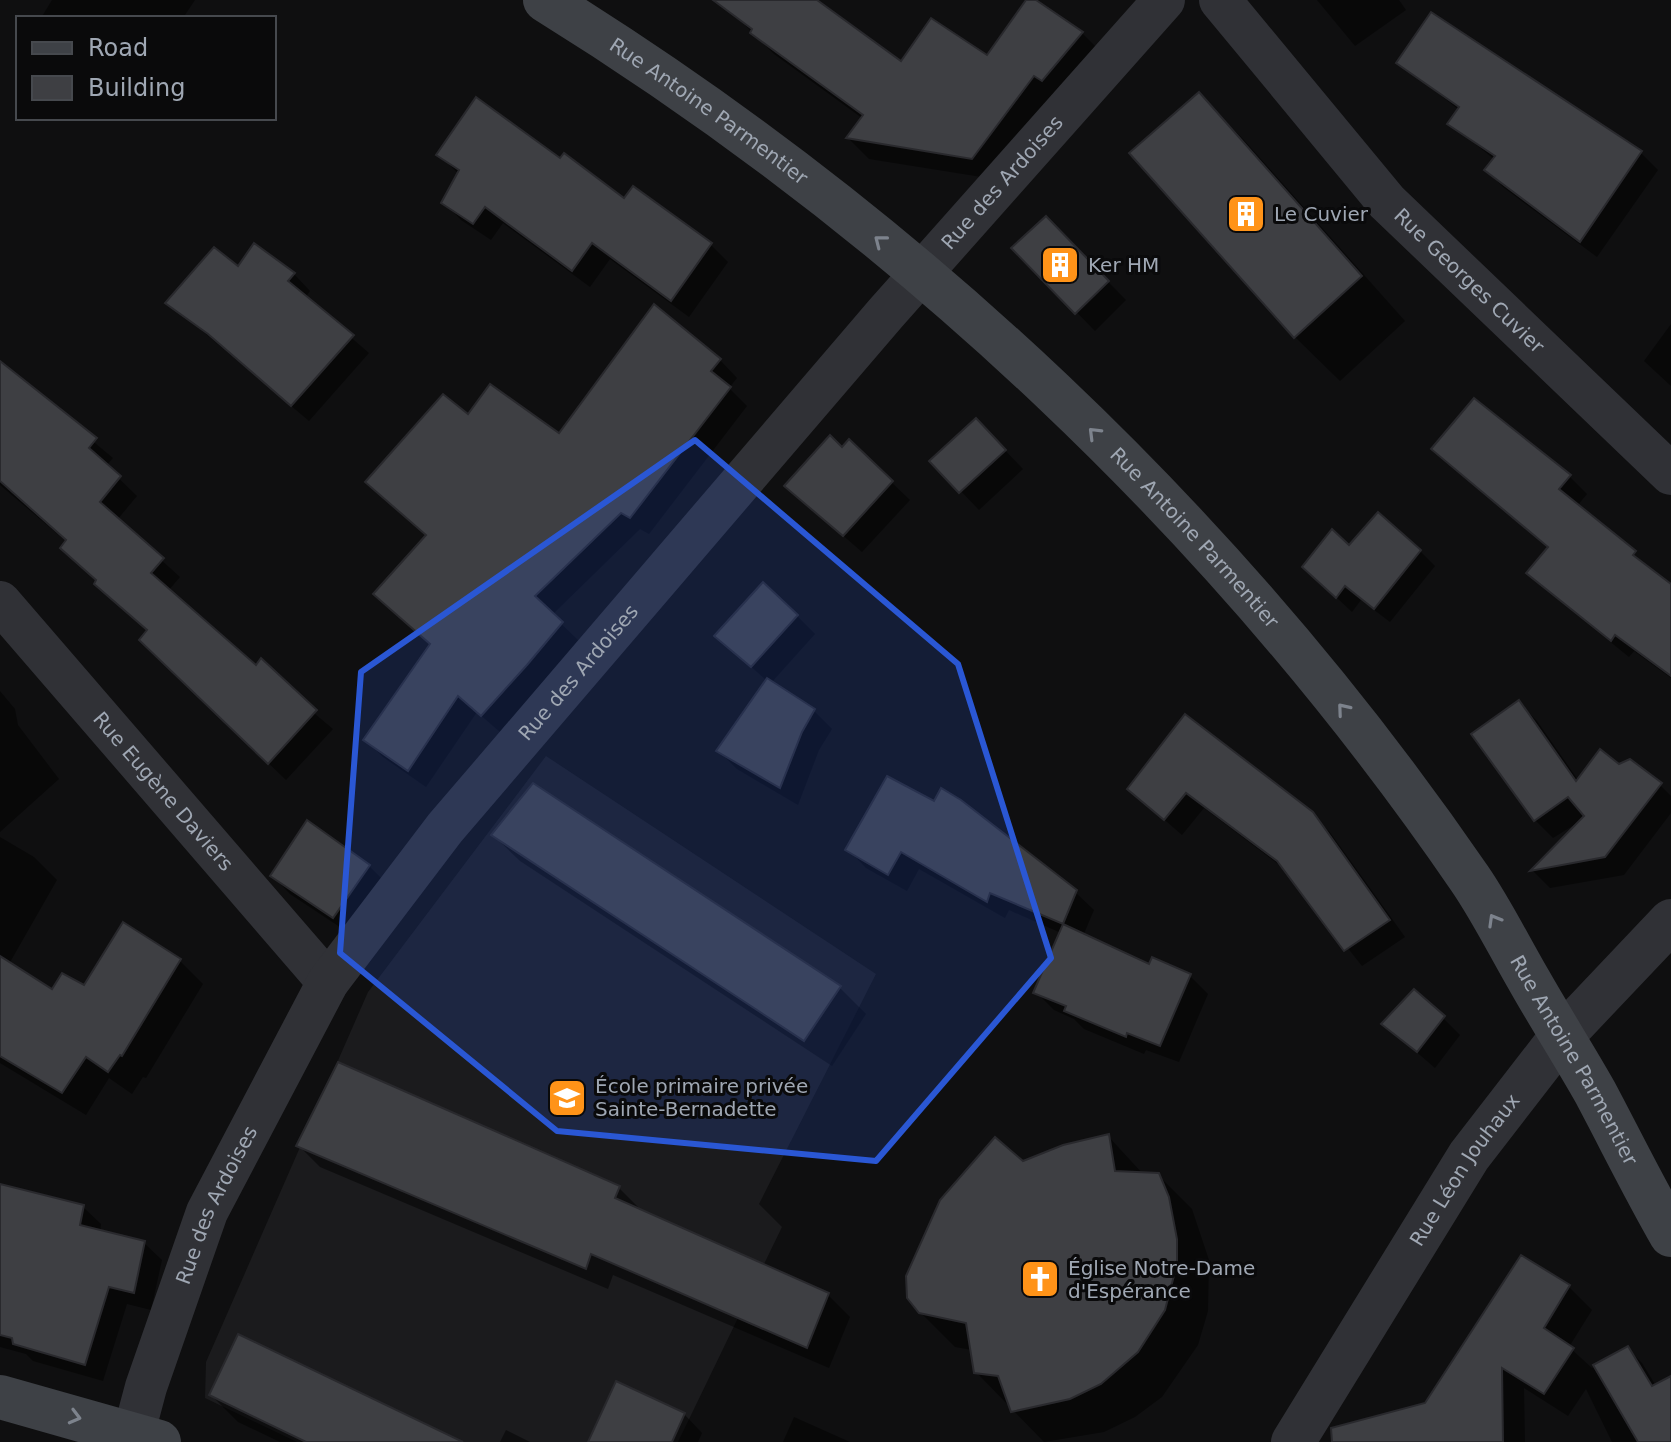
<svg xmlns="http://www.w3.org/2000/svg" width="1671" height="1442" viewBox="0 0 1671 1442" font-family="'DejaVu Sans',sans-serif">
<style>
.built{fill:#1b1b1d}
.shadow{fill:#0007}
.building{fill:#3e3f43;stroke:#29292d;stroke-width:2}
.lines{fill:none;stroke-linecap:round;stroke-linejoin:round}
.minor{stroke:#303136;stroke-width:42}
.tertiary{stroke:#303136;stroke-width:44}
.secondary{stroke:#3e4146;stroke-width:44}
.oneway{stroke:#7d838d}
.marked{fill:#2a57d4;fill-opacity:0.2;stroke:#2a57d4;stroke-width:6;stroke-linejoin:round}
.labels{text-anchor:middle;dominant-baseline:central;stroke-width:6;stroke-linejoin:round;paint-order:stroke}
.street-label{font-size:20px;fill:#9fa7b3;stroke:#0a0a0b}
.poi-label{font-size:20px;fill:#9fa7b3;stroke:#0a0a0b;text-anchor:start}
</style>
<rect width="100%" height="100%" fill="#0f0f10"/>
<!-- built -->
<polygon class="built" points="546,756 876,974 759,1204 782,1227 678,1442 297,1442 205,1398 206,1362 368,992"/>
<!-- shadow -->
<g class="shadow">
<polygon points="52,0 195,0 183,18 41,18"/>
<polygon points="720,0 814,0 901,64 987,58 1028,0 1033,0 1082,33 1103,54 994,179 869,159 848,138 862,118 774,54"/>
<polygon points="1317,0 1399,0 1406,10 1355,46"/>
<polygon points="1432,14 1641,153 1658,170 1597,257 1503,187 1486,170 1495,160 1450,123 1459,110 1399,62"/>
<polygon points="1199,95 1243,139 1405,321 1340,381 1295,337"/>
<polygon points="439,155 560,161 625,201 633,189 711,245 728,262 689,317 610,259 590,287 503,223 491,240 461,220 444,202 459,174"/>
<polygon points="1046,219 1126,300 1095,331 1014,248"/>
<polygon points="238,269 294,274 310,291 305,298 369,353 309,421 168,302"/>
<polygon points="1671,324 1671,386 1644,361"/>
<polygon points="720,360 737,378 729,388 747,406 649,534 640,529 552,615 579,641 500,732 477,712 426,787 383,757 366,740 432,645 428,536 468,417 559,436"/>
<polygon points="0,364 113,458 106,466 137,496 117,520 180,577 168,591 333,729 286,780 159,658 149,632 98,581 67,542 0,485"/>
<polygon points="1474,401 1570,477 1587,494 1577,506 1671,586 1671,678 1634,651 1629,657 1546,590 1529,573 1549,549 1433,449"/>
<polygon points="994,439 1023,469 979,510 932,461"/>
<polygon points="849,442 910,500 862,552 786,486"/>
<polygon points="1349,548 1420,551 1435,566 1390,622 1361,600 1352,612 1320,582"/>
<polygon points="797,616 815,634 771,683 814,711 832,729 819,750 798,805 737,769 719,751 767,681 717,636"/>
<polygon points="0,691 15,709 18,725 59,779 0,832"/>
<polygon points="1519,703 1537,721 1578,780 1618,766 1660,785 1671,796 1671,813 1624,875 1550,888 1533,871 1582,820 1553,838 1535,820"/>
<polygon points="1186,716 1329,831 1405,937 1362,966 1286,870 1204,808 1182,835 1129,789"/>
<polygon points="888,778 1075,892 1094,910 1083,936 1150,967 1190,976 1208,994 1179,1062 1146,1050 1144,1054 1084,1029 1074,1019 1054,1010 1036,992 1061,933 1009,910 1005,918 919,869 907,891 866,868 848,849"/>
<polygon points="533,785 840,988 866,1014 832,1066 520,861 493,835"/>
<polygon points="0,837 34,857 57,880 9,964 53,992 85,987 180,961 203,984 146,1078 143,1077 132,1094 109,1078 86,1115 0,1063"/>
<polygon points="369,866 387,884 352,935 290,894 272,875"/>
<polygon points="1443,1018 1460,1035 1435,1068 1384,1024"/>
<polygon points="338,1065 619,1188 641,1210 828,1295 850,1317 829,1368 613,1275 608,1289 320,1167 298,1145"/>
<polygon points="1108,1136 1143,1174 1158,1175 1192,1209 1209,1260 1208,1311 1198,1345 1162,1397 1135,1417 1104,1432 1044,1442 976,1372 972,1350 955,1347 920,1312 926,1233 957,1179 995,1139 1023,1164"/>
<polygon points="0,1186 83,1207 101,1224 100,1232 144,1243 162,1260 151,1310 127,1304 103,1381 33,1361 26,1354 0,1347"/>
<polygon points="1569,1287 1592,1310 1569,1347 1592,1368 1627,1348 1642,1363 1656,1386 1671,1384 1671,1442 1612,1442 1586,1389 1568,1416 1524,1388 1525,1442 1389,1442 1426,1405"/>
<polygon points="211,1395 459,1442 280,1442 238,1422"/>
<polygon points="684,1414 702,1433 698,1442 590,1442"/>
<polygon points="794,1417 850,1442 783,1442"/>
<polygon points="506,1430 530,1442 500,1442"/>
</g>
<!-- building -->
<g class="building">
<polygon points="713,0 817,0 901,61 931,18 987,55 1026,0 1036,0 1083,32 1042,81 1034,76 972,159 846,138 863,115 750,33 752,29"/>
<polygon points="1431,12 1642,151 1580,242 1484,170 1495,156 1447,124 1459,107 1396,63"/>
<polygon points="1199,92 1362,276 1294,338 1129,153"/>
<polygon points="476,97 560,158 564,153 624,198 633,186 712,243 671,301 592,243 572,271 485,207 473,224 441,203 459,170 436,155"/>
<polygon points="1046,216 1109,281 1075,314 1011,248"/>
<polygon points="254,243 295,273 288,281 354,335 291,406 208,334 165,303 214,247 238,266"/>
<polygon points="654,304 721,359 711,371 731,387 630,518 621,513 535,596 563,622 527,665 481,716 458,696 408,771 363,740 430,644 373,594 426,535 365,482 443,394 468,414 490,384 559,433"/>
<polygon points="0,361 97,438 89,448 121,476 100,502 164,558 151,573 256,665 261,658 317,710 268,764 139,640 147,630 94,584 96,580 60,548 66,540 0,481"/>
<polygon points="1474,398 1571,475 1559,489 1636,551 1633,555 1671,584 1671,676 1615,635 1611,641 1526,573 1548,547 1431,449"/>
<polygon points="976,418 1006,450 959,493 929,461"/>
<polygon points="830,435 842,447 849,439 893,481 843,536 784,486"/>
<polygon points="1378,512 1421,550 1374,609 1345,586 1336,598 1302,567 1332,529 1349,545"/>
<polygon points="763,582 798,615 751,667 714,636"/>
<polygon points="767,678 815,709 802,732 780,788 716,751"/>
<polygon points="1519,700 1576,781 1600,749 1619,764 1630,759 1662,783 1605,857 1530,871 1584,816 1568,797 1534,821 1471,734"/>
<polygon points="1185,714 1313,812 1390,920 1344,951 1277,861 1186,793 1164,820 1127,789"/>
<polygon points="887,776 934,801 941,788 961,800 1077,890 1063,924 990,893 987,902 901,852 888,875 845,850"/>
<polygon points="533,783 841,986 804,1041 491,835"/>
<polygon points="307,820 370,865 333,918 270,876"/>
<polygon points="123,922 181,959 122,1056 120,1055 108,1072 86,1057 62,1093 0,1056 0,956 52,989 62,973 84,985"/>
<polygon points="1063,924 1149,964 1152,957 1191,974 1160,1046 1127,1033 1126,1037 1064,1011 1066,1006 1033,993"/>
<polygon points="1414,989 1445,1016 1417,1052 1381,1024"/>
<polygon points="338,1062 620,1186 615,1198 829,1293 807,1348 591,1254 586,1269 296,1146"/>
<polygon points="1109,1134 1115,1171 1159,1173 1169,1197 1177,1239 1177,1264 1165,1310 1138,1352 1101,1384 1070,1399 1011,1412 998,1376 974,1373 966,1323 919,1313 907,1298 906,1276 940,1200 995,1137 1023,1161 1063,1145"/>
<polygon points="0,1184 84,1205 80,1225 145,1241 134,1293 109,1287 85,1365 13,1344 12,1338 0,1335"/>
<polygon points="1521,1255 1570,1285 1544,1328 1574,1348 1544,1394 1502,1368 1503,1442 1332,1442 1331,1428 1425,1403"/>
<polygon points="238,1334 463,1442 306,1442 209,1395"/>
<polygon points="1628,1346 1652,1386 1671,1376 1671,1442 1638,1442 1593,1365"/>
<polygon points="616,1381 685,1413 672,1442 588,1442"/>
</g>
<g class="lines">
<!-- minor -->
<g class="minor">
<path id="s1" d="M1220,0L1387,202L1671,474"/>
<path id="s2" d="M0,602L328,982"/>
<path id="s3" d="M134,1432L146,1387L207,1212L328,982L445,828L886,313L1164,0"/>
</g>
<!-- tertiary -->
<path class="tertiary" id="s4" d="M1293,1442L1469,1156L1561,1037L1671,921"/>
<!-- secondary -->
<g class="secondary">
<path id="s5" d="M545,0C908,225 1228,526 1470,879C1492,911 1510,948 1530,982C1551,1019 1574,1055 1595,1092C1620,1139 1644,1188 1671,1235"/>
<polyline points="0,1397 159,1442"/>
</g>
</g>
<!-- one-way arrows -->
<defs><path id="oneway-chevron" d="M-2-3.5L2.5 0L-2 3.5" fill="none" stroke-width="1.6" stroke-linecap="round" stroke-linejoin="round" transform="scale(2)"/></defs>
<g class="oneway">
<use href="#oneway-chevron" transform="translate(880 241) rotate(-142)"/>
<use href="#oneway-chevron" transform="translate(1094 433) rotate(-135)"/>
<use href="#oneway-chevron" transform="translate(1343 709) rotate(-130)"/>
<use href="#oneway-chevron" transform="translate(1494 920) rotate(-120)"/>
<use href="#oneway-chevron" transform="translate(75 1417) rotate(15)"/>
</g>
<!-- marked area -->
<path class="marked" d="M695,440L958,664L1051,958L876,1161L557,1131L340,953L361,672Z"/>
<!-- icons -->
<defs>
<g id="building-square" transform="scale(2)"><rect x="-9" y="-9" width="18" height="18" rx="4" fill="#ff9318" stroke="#0a0a0b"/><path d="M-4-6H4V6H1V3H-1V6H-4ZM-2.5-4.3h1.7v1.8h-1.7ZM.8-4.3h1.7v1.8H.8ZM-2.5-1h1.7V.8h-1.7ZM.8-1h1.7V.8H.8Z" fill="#fff"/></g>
<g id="school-square" transform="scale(2)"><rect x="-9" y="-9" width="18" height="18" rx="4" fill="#ff9318" stroke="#0a0a0b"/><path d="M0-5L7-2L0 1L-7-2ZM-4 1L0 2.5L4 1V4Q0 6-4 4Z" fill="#fff"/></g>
<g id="church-square" transform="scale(2)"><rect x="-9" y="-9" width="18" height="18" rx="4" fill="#ff9318" stroke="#0a0a0b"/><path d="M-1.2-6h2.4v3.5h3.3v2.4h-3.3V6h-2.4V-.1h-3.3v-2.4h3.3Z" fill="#fff"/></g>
</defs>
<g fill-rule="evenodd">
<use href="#building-square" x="1246" y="214"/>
<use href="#building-square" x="1060" y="265"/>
<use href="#school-square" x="567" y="1098"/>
<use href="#church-square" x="1040" y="1279"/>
</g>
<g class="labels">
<!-- street labels -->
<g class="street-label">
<text stroke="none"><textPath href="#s5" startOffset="198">Rue Antoine Parmentier</textPath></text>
<text stroke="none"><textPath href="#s3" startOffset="1538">Rue des Ardoises</textPath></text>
<text stroke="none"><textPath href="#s1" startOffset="376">Rue Georges Cuvier</textPath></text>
<text stroke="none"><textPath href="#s5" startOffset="846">Rue Antoine Parmentier</textPath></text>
<text stroke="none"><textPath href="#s3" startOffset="890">Rue des Ardoises</textPath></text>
<text stroke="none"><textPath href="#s2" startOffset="250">Rue Eugène Daviers</textPath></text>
<text stroke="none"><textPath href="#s5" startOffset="1494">Rue Antoine Parmentier</textPath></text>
<text stroke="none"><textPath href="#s4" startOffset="322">Rue Léon Jouhaux</textPath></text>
<text stroke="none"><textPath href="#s3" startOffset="242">Rue des Ardoises</textPath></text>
</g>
<!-- poi labels -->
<g class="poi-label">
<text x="1274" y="214">Le Cuvier</text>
<text x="1088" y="265">Ker HM</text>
<text x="595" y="1086">École primaire privée<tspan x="595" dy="23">Sainte-Bernadette</tspan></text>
<text x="1068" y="1268">Église Notre-Dame<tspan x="1068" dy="23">d'Espérance</tspan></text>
</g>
</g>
<!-- legend -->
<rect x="16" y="16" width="260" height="104" fill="#0a0a0b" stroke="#46494e" stroke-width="2"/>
<rect x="32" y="42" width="40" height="12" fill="#3e4146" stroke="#46494e" stroke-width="2"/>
<text x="88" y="56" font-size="24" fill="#9fa7b3">Road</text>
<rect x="32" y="76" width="40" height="24" fill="#3e3f43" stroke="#46494e" stroke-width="2"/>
<text x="88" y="96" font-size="24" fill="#9fa7b3">Building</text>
</svg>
